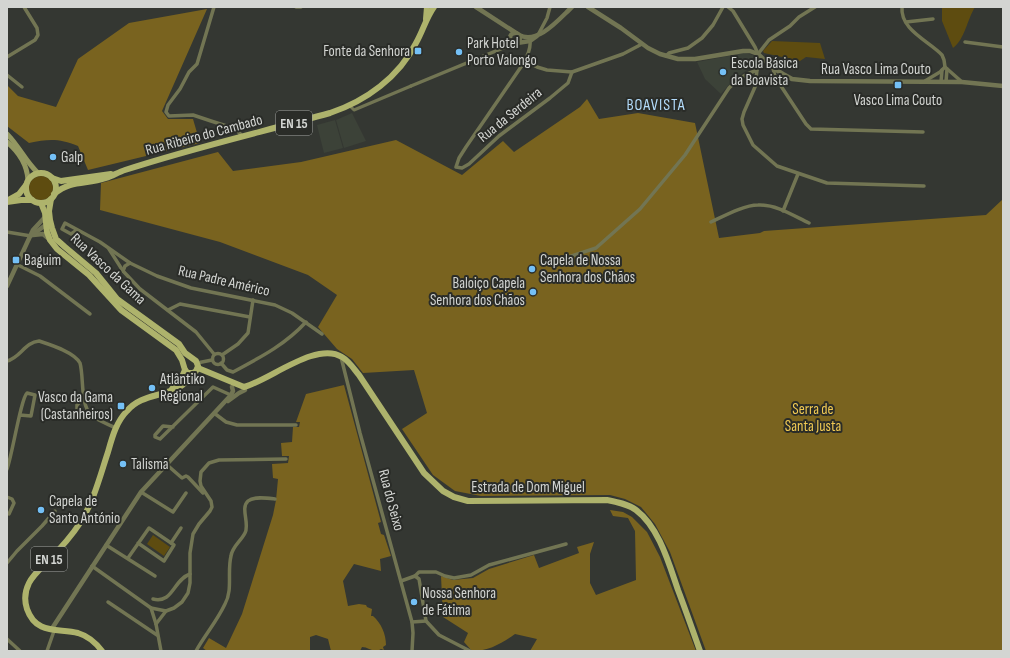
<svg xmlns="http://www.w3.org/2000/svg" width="1010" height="658" viewBox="0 0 1010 658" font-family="'Sofia Sans Condensed',sans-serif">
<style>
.built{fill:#3c4238}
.green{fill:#5e4c10}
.forest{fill:#79631f}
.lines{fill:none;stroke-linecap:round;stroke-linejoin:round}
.pedestrian{stroke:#727553;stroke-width:3}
.minor{stroke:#727553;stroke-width:3.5}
.tertiary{stroke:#727553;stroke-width:4.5}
.secondary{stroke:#949861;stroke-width:5}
.primary{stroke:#aeb36c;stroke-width:6}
.poi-dot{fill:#74c0f6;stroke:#2a2c28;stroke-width:1.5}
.labels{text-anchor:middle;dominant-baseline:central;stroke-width:4;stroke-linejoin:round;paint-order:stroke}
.shield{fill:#2a2c28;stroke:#a0a29f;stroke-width:1}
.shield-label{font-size:14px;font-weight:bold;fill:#d3d5d2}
.poi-label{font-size:15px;fill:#d3d5d2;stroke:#2a2c28;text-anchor:start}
.street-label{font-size:15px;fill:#d3d5d2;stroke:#2a2c28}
.park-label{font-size:15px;fill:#f1ca53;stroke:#2a2c28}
.neighbourhood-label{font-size:16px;letter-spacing:1px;fill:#b3dbfa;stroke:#2a2c28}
</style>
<rect width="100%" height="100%" fill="#343732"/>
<!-- built -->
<g class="built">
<polygon points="744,53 753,55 755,64 732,81 721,94 705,79 697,62"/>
<polygon points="352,113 366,141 344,148 336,120"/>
<polygon points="335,120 343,148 324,153 317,125"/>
</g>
<!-- green -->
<g class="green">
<path d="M942,7H975C967,20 965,39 953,48L942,21Z"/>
<polygon points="772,41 820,43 825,59 806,57 800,61 764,53 763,51"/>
<circle cx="41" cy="188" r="12"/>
<polygon points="153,535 170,547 164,556 147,544"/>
</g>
<!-- forest -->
<g class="forest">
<path d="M207,9L162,111L168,119H193L200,143L88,170L78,146C59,138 48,139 29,143L7,126V85L18,96L56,107L78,59L129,23Z"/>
<polygon points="587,99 599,119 638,113 695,123 719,238 760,233 764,231 986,215 1003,199 1003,651 706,651 670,552 655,524 641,507 625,499 610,495 481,496 455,491 433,475 402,429 427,413 414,370 363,373 352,359 337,349 318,327 337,295 308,275 220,242 100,210 101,183 218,152 233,171 301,162 396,140 462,175 503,141 514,152 580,107"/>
<path d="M344,385L381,522L378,523L381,534L384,535L391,556L380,559L381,571L354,564L343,581L348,606L359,604L366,605L367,607L372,609L371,616H373C381,623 386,634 386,645L383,647L384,650L381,649C374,654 369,647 362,647L360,651H331L328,639L316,635L310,637V651H207L203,648L209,638L226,648L242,614L273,515L276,500L278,479L273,478L272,464L288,463L289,456H282L281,443L292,442L293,427H299L300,422H296L306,394Z"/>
<path d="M610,510L623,512L632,517L647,532L660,557L696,651H530L537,639L515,634C502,643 489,651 472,651L464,642L468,633L443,617L441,576L453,580L473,578L489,569L534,555L539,568L579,553L577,547L594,542L590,554V583L596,595L636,580L635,531L628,518L613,516Z"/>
</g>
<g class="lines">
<!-- pedestrian -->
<polyline class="pedestrian" points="350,106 354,110 411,86"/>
<!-- minor -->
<g class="minor">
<polyline points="214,7 197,64 189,72 180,89 168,105 166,112 169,116 193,115 211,121 236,129 242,136"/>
<polyline points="296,7 301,7"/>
<path d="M902,7C900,30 929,41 942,55L944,60L945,67L962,82"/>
<polyline points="906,22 933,19"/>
<polyline points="538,35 547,18 550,7"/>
<path d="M530,41C531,49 527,57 523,64L466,147L459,158L456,167L462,168L469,164L499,136L550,98L568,83L572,72"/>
<polyline points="965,42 1003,47"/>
<polyline points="505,46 511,39"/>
<polyline points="758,54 769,40 790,26 799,17 815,7"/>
<polyline points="666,56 669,53 688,48 702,38 713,25 723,7"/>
<polyline points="7,57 35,40 38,35 37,28 24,7"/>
<polyline points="525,61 537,67 547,70 572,72 623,54 642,44"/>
<polyline points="773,68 775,77 806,124 811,129 923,132"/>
<polyline points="757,70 755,87 744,112 742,119 743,125 753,145 777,166 827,183 924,186"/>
<polyline points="7,75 22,87"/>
<polyline points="925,81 940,72 945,67"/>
<polyline points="941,82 942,70"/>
<polyline points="946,82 947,69"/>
<polyline points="411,86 515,43"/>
<polyline points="783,211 798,174"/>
<path d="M711,222C724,216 744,205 758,205C776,204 794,216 809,223"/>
<polyline points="77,230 71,234 62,229 65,223 100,242 130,263 157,276 191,288 275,305 292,313 322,334"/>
<polyline points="7,232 31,236"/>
<polyline points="109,249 123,271 140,289 196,332 214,354"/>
<path d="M547,264L596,248L640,209L685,155L729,88C737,79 746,74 757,70L758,54L755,47L733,11L728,7"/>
<polyline points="18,265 40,276 90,314"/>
<polyline points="123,271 125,266 130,263"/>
<polyline points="168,310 180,304 250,317"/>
<circle cx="218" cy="359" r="5.5"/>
<polyline points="222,355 238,344 248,333 253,300"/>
<polyline points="341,357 360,433 412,622 413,633 412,651"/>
<path d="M7,361C20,358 25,342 39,341C51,345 74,352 80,363C84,377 80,404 91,415C98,421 108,424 116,428"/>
<polyline points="197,363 212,360"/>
<path d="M221,363L227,370L233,372C259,358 285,345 306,322"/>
<polyline points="84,397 77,405 77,409 82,414 90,414"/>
<polyline points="214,413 226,422 237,425 296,425"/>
<polyline points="173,427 163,426 155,435 155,437 160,439 213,387 233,396"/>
<polyline points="166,464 182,478 186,476 188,477 203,493"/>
<path d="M7,469C12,456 21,398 27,393L35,395L31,416L20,415"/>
<polyline points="141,492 173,512 186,493"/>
<polyline points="7,497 12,499 14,503 9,514"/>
<polyline points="171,543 181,528"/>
<polyline points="106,545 155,576"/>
<polyline points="128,558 149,528 174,545 164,561 138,543"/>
<polyline points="7,563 17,551 42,526 55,511"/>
<polyline points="92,566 151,608 166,611 174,608 182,602 188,593 190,583 190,553 193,534 199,524 210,511 212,507 211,501 201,486 200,481 201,472 209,463 219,460 286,459"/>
<polyline points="415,576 419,572 436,572 445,576 454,578 471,575 489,565 566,544"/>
<polyline points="401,581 415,576 419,579 426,621 412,622"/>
<path d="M153,599C173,604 173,580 190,574"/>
<polyline points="108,602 157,635"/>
<polyline points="151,608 156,624 161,651"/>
<polyline points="426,621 439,635 470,651"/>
<polyline points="156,624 166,611"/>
<polyline points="7,639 20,651"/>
<polyline points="47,651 54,631"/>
<path d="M196,651C205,635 217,621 225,604C233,590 227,572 231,556C232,547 241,541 245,533C250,524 240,508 248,501C254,496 267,498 275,499"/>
</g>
<!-- tertiary -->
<g class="tertiary">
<polyline points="476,7 516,33"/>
<polyline points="588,7 621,28 648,48 660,54 678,59 695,59 743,51 750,51 758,54 773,68 783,74 792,79 810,81 962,82 1003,86"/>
<circle cx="515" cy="38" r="5"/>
<path d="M519,35C538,45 559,19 572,7"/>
<polyline points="517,43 530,41 537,36"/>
<polyline points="32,235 47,224"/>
<polyline points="33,235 43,234 49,239"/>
<polyline points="7,286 33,230 45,217"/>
<polyline points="228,401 239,393 245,390"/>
<polyline points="51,630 141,492 231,395 233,391 232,387"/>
</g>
<!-- secondary -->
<g class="secondary">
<path d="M7,134C19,146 26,162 38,173"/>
<path d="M7,142C19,152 27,164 28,180"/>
</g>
<!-- primary -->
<g class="primary">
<polyline points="426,19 427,7"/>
<circle cx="41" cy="188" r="15"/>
<polyline points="52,178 61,181 111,174"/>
<path d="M54,194C72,179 86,185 106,178C112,176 119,172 125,170C192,148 262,132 330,113C366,101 399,77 416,43C423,31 426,18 434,7"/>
<polyline points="10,199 19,194 26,185"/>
<path d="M51,199L49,211L50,220L52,228L56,239L65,247L96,273L117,299L179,344L185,353L196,361L198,366L196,371C190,375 187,382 181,386C163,397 141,394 127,411C116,422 112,438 108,452C100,476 94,501 80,523C71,537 59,550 47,562C41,568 33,575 29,583C25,591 24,600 27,609C36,635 58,628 78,633C88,636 96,643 102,651"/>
<polyline points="7,202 21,200 32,200"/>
<polyline points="41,203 45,213 47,232 50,240 57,249 89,275 121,310 176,350 182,360 185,370 188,373 192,373"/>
<path d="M198,368L244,387C270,380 316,341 342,357C349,361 354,369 359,375L424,473L443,491L454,497L468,501L607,500C617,502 628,504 636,510C659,527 669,564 678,590C686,611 693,631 700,651"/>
<polyline points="172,389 182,377 185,370"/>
</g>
</g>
<!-- markers -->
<g class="poi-dot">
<rect x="414" y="47" width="8" height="8" rx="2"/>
<circle cx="459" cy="52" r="4"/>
<circle cx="723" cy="72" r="4"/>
<rect x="894" y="81" width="8" height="8" rx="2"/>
<circle cx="53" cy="157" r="4"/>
<rect x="12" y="256" width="8" height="8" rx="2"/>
<circle cx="532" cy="269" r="4"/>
<circle cx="533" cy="292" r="4"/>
<circle cx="152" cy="388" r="4"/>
<rect x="117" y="402" width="8" height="8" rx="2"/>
<circle cx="123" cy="464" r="4"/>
<circle cx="41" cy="510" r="4"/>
<circle cx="414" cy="602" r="4"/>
</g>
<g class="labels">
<!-- shield labels -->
<g class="shield">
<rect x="276" y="111" width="36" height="24" rx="3"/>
<rect x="31" y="547" width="36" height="24" rx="3"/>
</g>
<g class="shield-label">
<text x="294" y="123">EN 15</text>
<text x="49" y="559">EN 15</text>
</g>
<!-- poi labels -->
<g class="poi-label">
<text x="467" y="43">Park Hotel<tspan x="467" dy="17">Porto Valongo</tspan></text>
<text x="410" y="51" text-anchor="end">Fonte da Senhora</text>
<text x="731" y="63">Escola Básica<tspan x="731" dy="17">da Boavista</tspan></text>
<text x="898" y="100" text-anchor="middle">Vasco Lima Couto</text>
<text x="61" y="157">Galp</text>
<text x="24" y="260">Baguim</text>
<text x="540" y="260">Capela de Nossa<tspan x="540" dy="17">Senhora dos Chãos</tspan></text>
<text x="525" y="283" text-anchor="end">Baloiço Capela<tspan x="525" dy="17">Senhora dos Chãos</tspan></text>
<text x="160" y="379">Atlântiko<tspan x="160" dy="17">Regional</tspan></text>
<text x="113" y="397" text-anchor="end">Vasco da Gama<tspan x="113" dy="17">(Castanheiros)</tspan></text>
<text x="131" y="464">Talismã</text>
<text x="49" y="501">Capela de<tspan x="49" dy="17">Santo António</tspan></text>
<text x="422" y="593">Nossa Senhora<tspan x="422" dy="17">de Fátima</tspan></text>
</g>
<!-- street labels -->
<g class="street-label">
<text x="876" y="69">Rua Vasco Lima Couto</text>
<text transform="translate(510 115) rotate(-39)">Rua da Serdeira</text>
<text transform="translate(204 135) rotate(-15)">Rua Ribeiro do Cambado</text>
<text transform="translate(108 269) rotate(43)">Rua Vasco da Gama</text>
<text transform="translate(224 281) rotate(13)">Rua Padre Américo</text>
<text x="528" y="487">Estrada de Dom Miguel</text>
<text transform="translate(391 500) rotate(75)">Rua do Seixo</text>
</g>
<!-- park labels -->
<g class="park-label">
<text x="813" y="409">Serra de<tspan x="813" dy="17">Santa Justa</tspan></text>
</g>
<!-- neighbourhood labels -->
<g class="neighbourhood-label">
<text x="656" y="105">BOAVISTA</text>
</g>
</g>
<!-- border -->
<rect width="1010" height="658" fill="none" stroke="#d3d5d2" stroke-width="16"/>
</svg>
